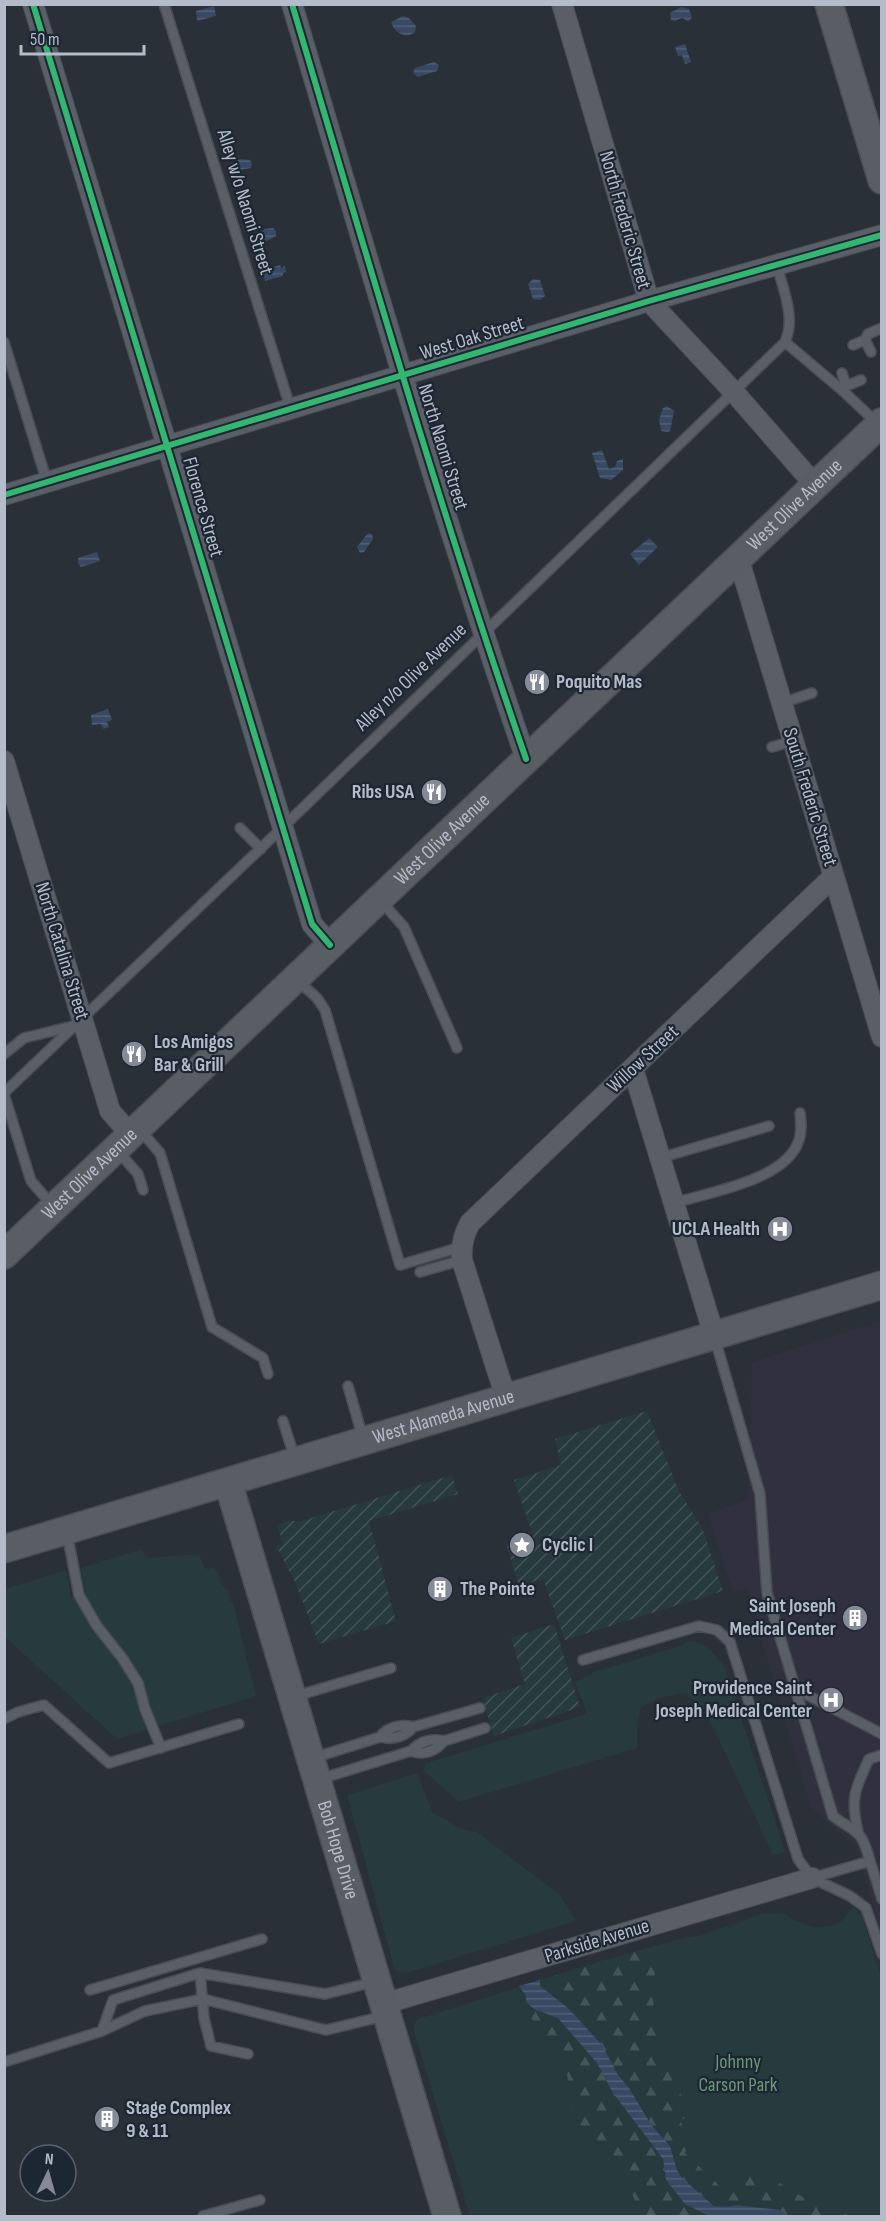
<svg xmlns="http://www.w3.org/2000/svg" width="886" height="2221" font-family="'Sofia Sans Condensed',sans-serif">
  <defs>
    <pattern id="forest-firs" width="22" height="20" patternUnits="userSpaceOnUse" patternTransform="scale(1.5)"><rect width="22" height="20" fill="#273a3e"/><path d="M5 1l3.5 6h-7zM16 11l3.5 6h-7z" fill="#445559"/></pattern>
    <pattern id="garden-furrows" width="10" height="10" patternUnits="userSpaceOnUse" patternTransform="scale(1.5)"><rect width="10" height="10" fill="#273a3e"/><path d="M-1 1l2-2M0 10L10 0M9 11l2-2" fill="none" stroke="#445559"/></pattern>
    <pattern id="water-rules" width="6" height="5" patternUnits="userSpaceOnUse" patternTransform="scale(1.5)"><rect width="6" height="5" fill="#384963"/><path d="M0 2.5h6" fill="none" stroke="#526178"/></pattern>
  </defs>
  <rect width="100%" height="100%" fill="#2a3038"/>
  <path fill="#31303e" d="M881,1321V1933L856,1847L811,1808L747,1589L733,1592L708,1514L748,1499L752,1362Z"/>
  <path fill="#273a3e" d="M142,1549L146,1558L199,1554L204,1567L207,1569L214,1568C221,1574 220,1586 228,1591L230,1601L233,1602L256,1696L117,1739L5,1637V1589L66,1570L71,1598L85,1592L81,1568Z
    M687,1641C704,1640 714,1654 724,1665L785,1852L773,1855L714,1729L703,1710L685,1693L659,1698L641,1707L637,1724V1748L459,1802L424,1771L426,1763L587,1714L575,1682L594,1672L684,1645Z
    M417,1773L432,1812L461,1829L477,1832L559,1894L576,1921L406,1973L399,1972L394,1967L347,1795Z
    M853,1906L862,1916L881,1977V2216H470L414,2031V2024L418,2019L604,1960L684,1938L703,1935L720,1928L734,1925L759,1914L783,1913L795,1921L814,1927H822L830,1926L843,1920Z"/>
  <path fill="url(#forest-firs)" d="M662,1944C645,2000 654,2030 675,2083C679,2094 690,2104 688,2116L680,2121L691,2138L685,2153L730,2196L752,2172L773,2179L806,2199L850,2216H641C634,2199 623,2168 612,2153C602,2140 584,2135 576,2118C567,2098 571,2075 561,2055C557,2046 548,2043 542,2035C538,2029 534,2022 530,2016C524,2005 527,1997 519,1986Z"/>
  <path fill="url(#garden-furrows)" d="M647,1411L679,1491L702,1527L723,1591L565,1640L543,1579L519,1586L506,1544L533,1535L514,1480L561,1465L555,1439Z
    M452,1475L458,1494L369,1521L396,1621L319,1644L295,1582L276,1546L283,1543L277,1525L288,1521H301Z
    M554,1624L580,1707L494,1736L482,1698L525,1684L511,1638Z"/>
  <path fill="url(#water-rules)" d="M214,6L216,16L197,21L196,11Z
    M681,7L689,9L692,18L688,21L682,18L675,21L671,20L670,13Z
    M403,16L409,18L416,26L415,32C405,40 394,32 391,22Z
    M685,44L691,62L685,64L682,55L678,56L675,47Z
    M434,62L439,65L437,71L418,77L413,73L415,68Z
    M239,159L250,160L252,164L251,168L233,171L230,166Z
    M273,228L276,231V236L263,243L257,240V234L265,229Z
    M280,265L281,268L285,266L286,272L283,273V276L265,281L262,271Z
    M533,279L540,280L545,296L540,300L533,299L528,284Z
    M667,406L674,411L670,431L667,432L661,431L659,420L663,408Z
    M602,450L609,469L615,467L617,461L623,459V470L611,480L600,478L592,453Z
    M368,533L372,534L373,539L364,552L360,553L357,547Z
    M649,538L658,547L639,565L630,554Z
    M97,552L100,561L81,567L78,563V558Z
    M108,709L112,720L107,722L109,727L103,729L101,724L92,725L91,715Z
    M540,1980V1986L568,2008L602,2045L618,2075L629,2088L652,2126L670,2146L677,2170L682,2178L714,2206L726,2207L737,2205L779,2210L790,2216H709L685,2204L666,2180L663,2159L613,2093L597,2063L558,2018L534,2009L526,2002V1996L519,1986Z"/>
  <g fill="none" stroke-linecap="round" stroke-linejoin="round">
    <g stroke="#484c53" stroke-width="12">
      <path id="lane" d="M164,4L291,410
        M4,342L47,482
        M785,342L843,391L877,423
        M853,345L865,340
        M871,352L865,340L868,334L882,328
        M842,373L846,386L843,391
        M846,386L861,380
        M782,703L812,693
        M772,747L793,741
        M240,828L261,849
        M380,900L404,927L457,1048
        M297,980L317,998L325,1010L400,1265L461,1247
        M4,1054L24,1038L73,1026
        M4,1093L282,828L785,342C796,317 783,290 777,265
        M4,1094L31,1181L52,1205
        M140,1130L160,1153L212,1327L263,1358L268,1374
        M117,1150L138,1174L143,1190
        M660,1158L769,1126
        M674,1203C710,1192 787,1180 799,1140C802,1131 801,1122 800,1113
        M420,1272L462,1260
        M715,1339L760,1494L767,1593L833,1816C858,1835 861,1828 870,1861
        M348,1386L363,1438
        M283,1421L295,1459
        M67,1533L79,1595L97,1626L123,1659L138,1683L145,1709L161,1748
        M583,1660L699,1626L717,1630L730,1642L798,1859L812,1878L850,1896L866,1908L882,1954
        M794,1688L882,1734
        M296,1696L391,1668
        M4,1719L18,1712L44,1705L109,1763L239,1724
        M413,1727L480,1708
        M444,1741L485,1728
        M313,1758L380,1737C391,1740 406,1737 413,1727C402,1723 387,1727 380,1737
        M320,1779L411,1751C420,1741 432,1738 444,1741C436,1751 423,1756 411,1751
        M858,1831C850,1798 855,1789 869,1759L882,1755
        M812,1878L870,1861L882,1899
        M200,1973L204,2018L211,2046L248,2054
        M90,1990L262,1939
        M102,2031L113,2000L200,1973L325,1994L374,1982
        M4,2062L102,2031L145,2011L203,1999L326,2030L384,2016
        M203,2216L260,2200"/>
    </g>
    <g stroke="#484c53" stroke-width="22">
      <path id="street" d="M33,4L312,924L330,945
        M292,4C367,257 440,510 526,759
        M562,4L649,301L733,391L815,485
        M4,495L649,301L882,235
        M738,557L882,1037
        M4,761L110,1111L131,1135
        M633,1069L714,1335
        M506,1398L462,1260C461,1246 463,1235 470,1223L834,876
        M383,2004L812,1878"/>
    </g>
    <g stroke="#484c53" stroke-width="30">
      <g id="secondary">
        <path d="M829,4L882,180"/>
        <path id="s1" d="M4,1255L882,422"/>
        <path id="s2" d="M228,1482L447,2216"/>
        <path id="s3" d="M4,1549L882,1285"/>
      </g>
    </g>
    <use href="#lane" stroke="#5a5e66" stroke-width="9"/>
    <use href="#street" stroke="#5a5e66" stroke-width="20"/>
    <use href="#secondary" stroke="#595d64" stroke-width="27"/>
    <g stroke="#1d2633" stroke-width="10">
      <path id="cycleway" d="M33,4L312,924L330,945
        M292,4C367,257 440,510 526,759
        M4,495L649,301L882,235"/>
    </g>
    <use href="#cycleway" stroke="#33b770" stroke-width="6"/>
  </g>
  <defs>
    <g id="restaurant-disc" transform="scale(1.35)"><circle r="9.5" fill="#848b96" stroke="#1d2633"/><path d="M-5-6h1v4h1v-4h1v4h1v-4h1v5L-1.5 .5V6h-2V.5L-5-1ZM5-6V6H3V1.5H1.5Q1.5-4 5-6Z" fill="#fff"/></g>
    <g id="hospital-disc" transform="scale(1.35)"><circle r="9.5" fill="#848b96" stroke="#1d2633"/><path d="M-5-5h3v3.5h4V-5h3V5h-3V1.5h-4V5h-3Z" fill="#fff"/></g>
    <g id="sight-disc" transform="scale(1.35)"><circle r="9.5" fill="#848b96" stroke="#1d2633"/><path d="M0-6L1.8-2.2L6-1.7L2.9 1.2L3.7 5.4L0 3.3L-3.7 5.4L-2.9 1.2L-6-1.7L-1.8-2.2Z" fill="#fff"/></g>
    <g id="building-disc" transform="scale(1.35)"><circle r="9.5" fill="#848b96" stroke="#1d2633"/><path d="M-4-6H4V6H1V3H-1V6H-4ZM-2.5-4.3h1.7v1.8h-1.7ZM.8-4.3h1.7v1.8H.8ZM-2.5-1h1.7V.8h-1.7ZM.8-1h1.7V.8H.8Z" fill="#fff"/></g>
  </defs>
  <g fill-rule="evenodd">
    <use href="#restaurant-disc" x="537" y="682"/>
    <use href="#restaurant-disc" x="434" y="792"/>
    <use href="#restaurant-disc" x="134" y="1054"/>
    <use href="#hospital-disc" x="780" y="1229"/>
    <use href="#sight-disc" x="522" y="1545"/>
    <use href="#building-disc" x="440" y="1589"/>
    <use href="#building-disc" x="855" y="1618"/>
    <use href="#hospital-disc" x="831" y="1700"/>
    <use href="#building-disc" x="107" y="2119"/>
  </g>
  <g text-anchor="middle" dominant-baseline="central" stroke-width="4.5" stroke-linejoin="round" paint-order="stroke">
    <g font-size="20" fill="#b4bcc9" stroke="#1d2633">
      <text transform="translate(245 202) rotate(73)">Alley w/o Naomi Street</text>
      <text transform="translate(625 220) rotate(74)">North Frederic Street</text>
      <text transform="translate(472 338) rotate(-17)">West Oak Street</text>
      <text transform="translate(443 447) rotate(73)">North Naomi Street</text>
      <text stroke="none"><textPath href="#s1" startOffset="1090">West Olive Avenue</textPath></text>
      <text transform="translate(203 507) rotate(74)">Florence Street</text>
      <text transform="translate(411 677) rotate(-44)">Alley n/o Olive Avenue</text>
      <text transform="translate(810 797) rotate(73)">South Frederic Street</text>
      <text stroke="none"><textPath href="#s1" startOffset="604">West Olive Avenue</textPath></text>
      <text transform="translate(62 951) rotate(73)">North Catalina Street</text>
      <text transform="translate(643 1059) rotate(-43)">Willow Street</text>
      <text stroke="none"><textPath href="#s1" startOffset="118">West Olive Avenue</textPath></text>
      <text stroke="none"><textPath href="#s3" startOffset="459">West Alameda Avenue</textPath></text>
      <text stroke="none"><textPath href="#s2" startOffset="384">Bob Hope Drive</textPath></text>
      <text transform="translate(597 1941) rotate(-17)">Parkside Avenue</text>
    </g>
    <g font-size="20" font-weight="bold" fill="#b4bcc9" stroke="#1d2633" text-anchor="start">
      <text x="556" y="682">Poquito Mas</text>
      <text x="414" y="792" text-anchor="end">Ribs USA</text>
      <text x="154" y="1042">Los Amigos<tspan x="154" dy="23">Bar &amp; Grill</tspan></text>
      <text x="760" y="1229" text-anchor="end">UCLA Health</text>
      <text x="542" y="1545">Cyclic I</text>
      <text x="460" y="1589">The Pointe</text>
      <text x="836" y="1606" text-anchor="end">Saint Joseph<tspan x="836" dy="23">Medical Center</tspan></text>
      <text x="812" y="1688" text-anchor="end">Providence Saint<tspan x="812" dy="23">Joseph Medical Center</tspan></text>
      <text x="126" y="2108">Stage Complex<tspan x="126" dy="23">9 &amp; 11</tspan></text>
    </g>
    <g font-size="20" fill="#6b9a76" stroke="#1d2633">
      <text x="738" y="2062">Johnny<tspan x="738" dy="23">Carson Park</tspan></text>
    </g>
  </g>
  <rect width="886" height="2221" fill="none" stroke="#b4bcc9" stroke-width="12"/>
  <g transform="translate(48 2173) rotate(5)"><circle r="28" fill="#1d2633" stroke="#59626f" stroke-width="1.5"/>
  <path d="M0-4.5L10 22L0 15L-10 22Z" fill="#848b96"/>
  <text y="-9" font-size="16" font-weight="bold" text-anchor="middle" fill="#b4bcc9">N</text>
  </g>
  <path d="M21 45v9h123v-9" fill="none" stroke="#b4bcc9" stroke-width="3"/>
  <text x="30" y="45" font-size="18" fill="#b4bcc9" stroke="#1d2633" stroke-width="4.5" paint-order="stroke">50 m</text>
</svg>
